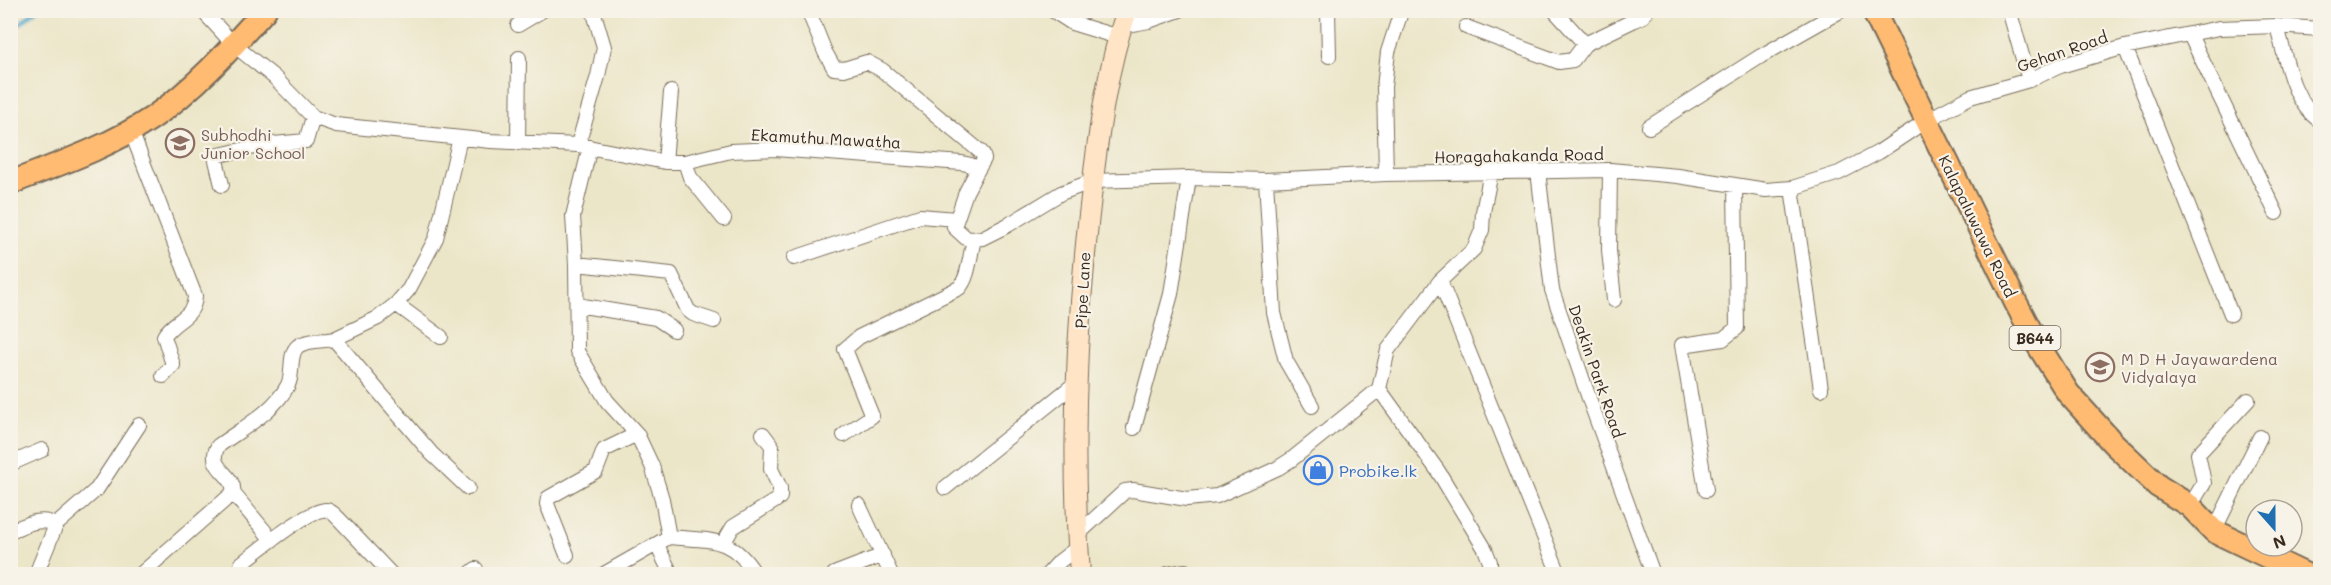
<svg xmlns="http://www.w3.org/2000/svg" width="2331" height="585" font-family="Mali,sans-serif">
  <rect width="100%" height="100%" fill="#f7f3e8"/>
  <filter id="ink" filterUnits="userSpaceOnUse"><feTurbulence type="fractalNoise" baseFrequency=".0167" numOctaves="2"/><feDisplacementMap in="SourceGraphic" scale="12" xChannelSelector="R" yChannelSelector="G"/><feConvolveMatrix kernelMatrix="1 2 1 2 8 2 1 2 1" color-interpolation-filters="sRGB"/></filter>
  <filter id="wash" filterUnits="userSpaceOnUse"><feTurbulence type="fractalNoise" baseFrequency=".008" numOctaves="4" result="noise"/><feDisplacementMap in="SourceGraphic" scale="24" xChannelSelector="R" yChannelSelector="G"/><feGaussianBlur stdDeviation="1.35" result="paint"/><feColorMatrix in="noise" values="0 0 0 0 0 0 0 0 0 0 0 0 0 0 0 0 0 1.4 0 .05"/><feComposite in="paint" operator="in"/></filter>
  <g filter="url(#wash)">
    <rect width="100%" height="100%" fill="#ece6c9"/>
    <g fill="none" stroke-linecap="round" stroke-linejoin="round">
      <path stroke="#4ea8cc" stroke-width="4" d="M10,32L36,10"/>
    </g>
  </g>
  <g filter="url(#ink)">
    <g fill="none" stroke-linecap="round" stroke-linejoin="round">
      <g stroke="#796c5a" stroke-width="16">
        <path id="street" d="M202,10L234,45L274,77L313,117L336,125L491,141L578,145L665,162H685L731,151L775,149L962,163L971,165L977,171L966,192L954,227L966,238L974,239L982,238L1008,225L1061,193L1093,181L1189,178L1266,180L1386,174L1610,170L1678,176L1766,190L1792,188L1839,173L1879,152L1927,120L1970,97L2029,80L2060,66L2125,47L2219,28L2277,26L2320,29
          M808,10L825,52L834,68L844,69L867,62L882,70L982,153L984,159L977,171
          M1052,10L1072,23L1118,37
          M1328,10L1329,56
          M1554,10L1585,44
          M2009,10L2029,80
          M518,25L543,10
          M1122,26L1149,21L1180,10
          M2277,26C2286,58 2291,101 2320,121
          M1466,27L1559,62L1573,60L1585,44L1643,16L1647,10
          M2190,35L2276,213
          M2125,47L2231,314
          M1649,127L1761,56L1842,10
          M131,131L195,296C194,319 174,319 164,336L173,365L163,376
          M518,143L519,58
          M578,145L598,76L604,47L593,10
          M590,147L573,216L576,264L577,351L607,401L637,434L652,466L662,499L669,537L604,574
          M665,162L671,92
          M685,162L690,177L724,219
          M1610,170L1609,250L1614,300
          M1538,171L1552,290L1591,404L1653,574
          M1386,174L1384,87L1388,52L1400,15
          M1266,180L1274,313L1286,361L1312,406
          M222,185L215,156L263,145L306,141L313,117
          M1792,188L1821,389
          M794,258L920,216L956,219
          M576,264L671,274L688,310L693,314L714,321
          M1440,281L1559,574
          M396,304L441,337
          M577,305L656,318L674,330
          M334,339L378,318L396,304L409,289L436,238L460,138
          M1379,389L1438,471L1485,549L1490,562V573L1488,574
          M1134,428L1171,294L1189,178
          M844,435L872,416L845,349L859,337L959,288C969,278 970,254 974,239
          M10,464L42,450
          M945,488L1077,382
          M1706,490L1682,345L1723,339L1737,328L1735,186
          M233,493L272,540
          M859,505L891,574
          M2190,506L2204,483L2198,454L2248,400
          M10,531C26,525 40,516 56,525
          M2214,531L2260,437
          M1077,535L1125,491L1133,490L1187,499L1217,496L1278,468L1292,459L1379,389L1388,350L1440,281L1474,249L1482,230L1483,212L1491,172
          M669,537C710,541 731,535 755,574
          M724,542L733,527L775,501L780,497V488L771,469L772,446L763,434
          M657,545L671,574
          M567,555L547,504L548,498L596,471L604,450L637,434
          M36,574L56,525L97,489L139,425
          M141,574L233,493C237,474 205,469 218,446C241,429 274,412 288,385C294,373 288,354 298,346C307,340 324,341 334,339L431,453L468,488
          M238,574L242,563C256,552 312,507 327,510C332,511 335,515 339,519L391,574
          M470,574L476,569
          M834,574L883,555
          M1048,574L1060,561L1078,547
          M1168,574L1185,571"/>
      </g>
      <g stroke="#796c5a" stroke-width="22">
        <path id="secondary" d="M1080,574C1070,443 1077,310 1093,180C1100,122 1108,66 1127,10"/>
      </g>
      <g stroke="#796c5a" stroke-width="26">
        <path id="primary" d="M1873,10L2016,303L2038,345L2068,393L2112,442L2158,486L2190,506L2214,531L2304,574
          M10,183C59,164 109,147 152,118C195,89 231,48 265,10"/>
      </g>
      <use href="#street" stroke="#fff" stroke-width="14"/>
      <use href="#secondary" stroke="#ffe4c6" stroke-width="20"/>
      <use href="#primary" stroke="#ffbb71" stroke-width="22"/>
    </g>
  </g>
  <defs>
    <g id="school-ring" transform="scale(1.5)"><circle r="9.5" fill="#f7f3e8" stroke="#8d6e63" stroke-width="1.5"/><path d="M0-5L7-2L0 1L-7-2ZM-4 1L0 2.5L4 1V4Q0 6-4 4Z" fill="#8d6e63"/></g>
    <g id="shop-ring" transform="scale(1.5)"><circle r="9.5" fill="#f7f3e8" stroke="#3f7fe0" stroke-width="1.5"/><path d="M-5-2.5h2.3a2.7 3.5 0 0 1 5.4 0H5L5.5 6h-11ZM-1.5-2.5h3a1.5 2.3 0 0 0-3 0Z" fill="#3f7fe0"/></g>
  </defs>
  <g fill-rule="evenodd">
    <use href="#school-ring" x="180" y="143"/>
    <use href="#school-ring" x="2100" y="367"/>
    <use href="#shop-ring" x="1318" y="470"/>
  </g>
  <g text-anchor="middle" dominant-baseline="central" stroke-width="4.5" stroke-linejoin="round" paint-order="stroke">
    <rect fill="#f7f3e8" stroke="#73665b" stroke-width="1.5" x="2009.5" y="326" width="51" height="24" rx="4.5"/>
    <g font-size="15" font-weight="bold" fill="#3b2a1e">
      <text x="2035" y="338">B644</text>
    </g>
    <g font-size="16" fill="#3b2a1e" stroke="#f7f3e8">
      <text transform="translate(2062 51) rotate(-19)">Gehan Road</text>
      <text transform="translate(826 138) rotate(3)">Ekamuthu Mawatha</text>
      <text transform="translate(1519 155) rotate(-1)">Horagahakanda Road</text>
      <text transform="translate(1978 226) rotate(64)">Kalapaluwawa Road</text>
      <text transform="translate(1082 290) rotate(-87)">Pipe Lane</text>
      <text transform="translate(1597 371) rotate(71)">Deakin Park Road</text>
    </g>
    <g font-size="16" fill="#785e54" stroke="#f7f3e8" text-anchor="start">
      <text x="201" y="134">Subhodhi<tspan x="201" dy="18">Junior School</tspan></text>
      <text x="2121" y="358">M D H Jayawardena<tspan x="2121" dy="18">Vidyalaya</tspan></text>
    </g>
    <g font-size="16" fill="#366cbe" stroke="#f7f3e8" text-anchor="start">
      <text x="1339" y="470">Probike.lk</text>
    </g>
  </g>
  <rect width="2331" height="585" fill="none" stroke="#f7f3e8" stroke-width="36"/>
  <g transform="translate(2274 528) rotate(159)"><circle r="28" fill="#f7f3e8" stroke="#aca397" stroke-width="1.5"/>
  <path d="M0-4.5L10 22L0 15L-10 22Z" fill="#1f6fb2"/>
  <text y="-9" font-size="16" font-weight="bold" text-anchor="middle" fill="#3b2a1e">N</text>
  </g>
</svg>
